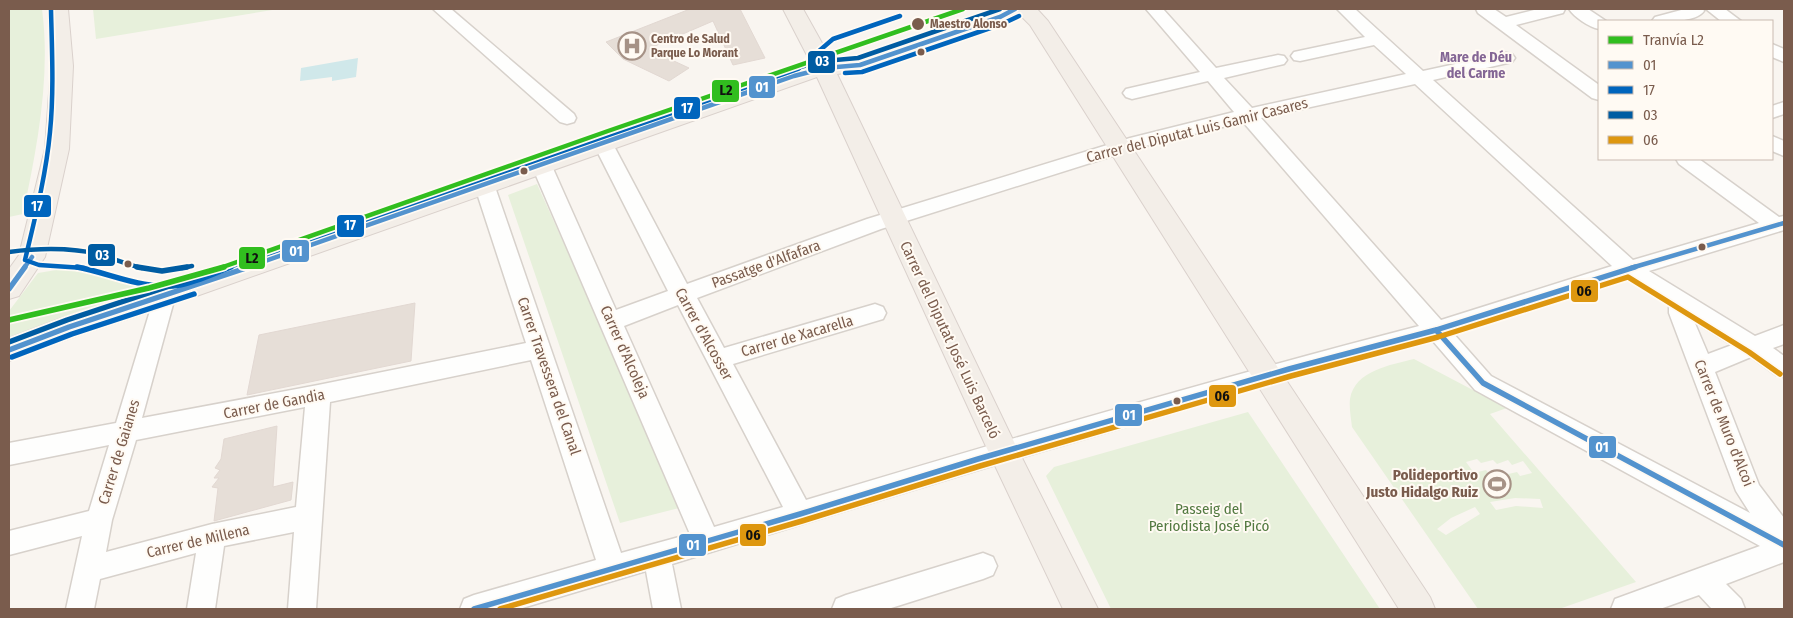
<svg xmlns="http://www.w3.org/2000/svg" width="1793" height="618" font-family="'Fira Sans Condensed',sans-serif">
  <rect width="100%" height="100%" fill="#f9f5f0"/>
  <path fill="#e7f0db" fill-rule="evenodd" d="M9,9H42C51,76 37,148 23,214L9,217Z
    M93,9H278L96,39Z
    M537,184L683,507L620,523L508,195Z
    M74,267L97,272L114,281L158,291L9,342V311L38,273Z
    M1414,359L1507,408L1490,414L1636,582L1559,609H1478L1352,427C1351,418 1349,408 1350,399C1355,370 1391,365 1414,359ZM1477,459L1481,463L1493,460L1497,464L1508,460L1512,465L1523,461L1532,473L1520,476L1517,472L1504,475L1501,471L1489,474L1486,470L1474,473L1466,462ZM1515,498L1540,499L1543,508L1516,506L1496,510L1490,502ZM1475,507L1480,514L1446,535L1437,529L1451,518Z
    M1248,412L1380,609H1111L1046,476L1054,467Z"/>
  <path fill="#d0e8ea" d="M358,58L356,77L332,81V77L300,81L301,68Z"/>
  <path fill="#e6ded7" stroke="#e2d8d2" d="M690,9H742H740L765,58L733,65L713,21L648,49L689,68L669,81L623,59L606,42Z
    M415,303L411,361L247,395L259,335Z
    M277,426L273,487L293,482L291,500L214,521L218,488L212,487L219,478H214L220,470L215,468L221,459L224,439Z"/>
  <g fill="none" stroke-linecap="round" stroke-linejoin="round">
    <g stroke="#d7d1cb" stroke-width="3">
      <path id="minor" d="M433,9H451L574,114L576,118L574,122L567,124L560,122Z
        M1146,9H1163L1216,68L1278,55L1284,56L1287,60L1284,64L1224,78L1252,108L1406,74L1374,45L1300,61L1294,60L1291,56L1294,52L1365,37L1337,9H1355L1423,71L1506,53L1512,54L1515,58L1512,62L1433,80L1633,260L1759,223L1679,164L1676,159H1699L1779,217L1784,216V230L1649,271L1755,336L1784,325V344L1773,348L1784,356V377L1776,375L1751,357L1715,372L1759,485L1784,518V562L1726,584L1741,599L1745,609H1712L1699,595L1660,609H1611L1615,599L1760,546L1475,390L1432,340L1289,379L978,470L672,564L681,609H653L646,571L519,609H460L464,599L474,595L596,560L531,360L330,402L316,609H288L294,532L224,546L215,609H187L196,553L100,579L94,609H66L82,536L9,555V531L89,511L109,445L9,465V443L116,423L156,291L164,289L172,291L175,297L142,418L318,385L526,343L474,184L477,179L484,177L491,179L494,184L621,553L690,534L531,164L534,159L541,157L548,159L551,164L616,310L668,291L598,153L601,148L608,147L615,148L687,284L867,219L1130,138L1234,112L1208,81L1132,99L1126,97L1123,93L1126,89L1200,72ZM1415,84L1612,266L1441,320L1261,118ZM1243,122L1419,326C1214,379 1009,439 806,500L733,364L883,319L886,313L883,307L875,304L724,348L697,298L881,229L1141,147ZM1626,278L1669,305V313L1736,491L1750,513L1491,376L1453,333ZM678,305L783,507L714,527L624,326ZM1694,321L1732,345L1708,354ZM305,407L296,507L212,524L106,552L112,520L136,440Z
        M1476,9H1494L1506,17L1538,9H1565L1563,13L1516,25L1599,85V100L1592,98L1478,13Z
        M1569,9H1588L1606,21H1599V29C1589,27 1574,17 1569,9Z
        M1685,9H1703L1704,11C1697,22 1665,22 1652,21L1655,17Z
        M1706,9H1725L1741,21H1721Z
        M1772,44L1784,49V62L1772,57Z
        M1784,102V114L1772,118V106Z
        M1772,136L1784,141V156L1772,151Z
        M983,553L993,557L997,566L993,575L983,579L888,609H832L836,599L846,595Z"/>
    </g>
    <g stroke="#dad1cc" stroke-width="2">
      <path id="major" d="M48,9H68L73,66L69,149L45,257L19,296L9,299V269L19,255L45,149L51,66Z
        M783,9H803L832,61L857,59L1000,9H1037L1048,21L1430,597L1435,609H1399L1030,25L1020,15L1007,21L868,70L837,74L1015,444L1098,609H1063L989,453L817,77L174,304L79,335L9,361V338L59,319L155,289L786,71L812,65Z"/>
    </g>
    <use href="#minor" fill="#fefefd" fill-rule="evenodd"/>
    <use href="#major" fill="#f3eee8" fill-rule="evenodd"/>
    <g stroke="#fffaf3" stroke-width="8">
      <path id="bus-1-far1" d="M24,268L32,257
        M245,268L794,76L825,68L860,65L1000,17L1015,9
        M1631,268L1784,223"/>
    </g>
    <g stroke="#fffaf3" stroke-width="9">
      <path id="bus-1" d="M9,289L25,267
        M1436,330L1483,383L1784,545
        M9,350L69,327L249,267
        M474,609L800,514L978,459L1289,369L1436,330L1635,267"/>
    </g>
    <g stroke="#fffaf3" stroke-width="8">
      <path id="bus-2-far1" d="M51,10C52,51 54,92 50,132C46,175 35,218 25,260L39,265L84,268
        M845,73L862,72L1002,24L1019,16
        M227,268L798,69L833,39L900,16"/>
    </g>
    <g stroke="#fffaf3" stroke-width="9">
      <path id="bus-2" d="M77,267C110,273 145,291 180,285C197,282 215,273 231,267
        M12,357L72,334L194,294"/>
    </g>
    <g stroke="#fffaf3" stroke-width="8">
      <path id="bus-3-far1" d="M9,252C40,248 71,247 101,255C115,259 128,265 142,268
        M182,268L192,266
        M224,268L792,69L824,61L858,58L1000,9"/>
    </g>
    <g stroke="#fffaf3" stroke-width="9">
      <path id="bus-3" d="M137,267L162,271L187,267
        M9,342L67,320L227,267"/>
    </g>
    <g stroke="#fffaf3" stroke-width="9">
      <path id="bus-4" d="M500,609L802,521L980,466L1291,376L1438,337L1628,277L1749,352L1780,374"/>
    </g>
    <use href="#bus-1-far1" stroke="#5393ce" stroke-width="4.5"/>
    <use href="#bus-1" stroke="#5393ce" stroke-width="5.5"/>
    <use href="#bus-2-far1" stroke="#0065bd" stroke-width="4.5"/>
    <use href="#bus-2" stroke="#0065bd" stroke-width="5.5"/>
    <use href="#bus-3-far1" stroke="#005ca2" stroke-width="4.5"/>
    <use href="#bus-3" stroke="#005ca2" stroke-width="5.5"/>
    <use href="#bus-4" stroke="#de970f" stroke-width="5.5"/>
    <g stroke="#fffaf3" stroke-width="8">
      <path id="tram-1-far1" d="M220,268L608,131L963,9"/>
    </g>
    <g stroke="#fffaf3" stroke-width="9">
      <path id="tram-1" d="M9,320L149,288L224,267"/>
    </g>
    <use href="#tram-1-far1" stroke="#31be1f" stroke-width="4.5"/>
    <use href="#tram-1" stroke="#31be1f" stroke-width="5.5"/>
  </g>
  <defs>
    <g id="hospital-ring" transform="scale(1.4375)"><circle r="9.5" fill="#fffaf3" stroke="#a69286" stroke-width="1.5"/><path d="M-5-5h3v3.5h4V-5h3V5h-3V1.5h-4V5h-3Z" fill="#a69286"/></g>
    <g id="stadium-ring" transform="scale(1.4375)"><circle r="9.5" fill="#fffaf3" stroke="#a69286" stroke-width="1.5"/><path d="M0-5a6.5 5 0 1 0 0 10a6.5 5 0 1 0 0-10ZM-3.5-1.8h7v3.6h-7Z" fill="#a69286"/></g>
  </defs>
  <g fill-rule="evenodd">
    <use href="#hospital-ring" x="632" y="46"/>
    <use href="#stadium-ring" x="1497" y="484"/>
  </g>
  <g fill="#7a5c4d" stroke="#fffaf3" stroke-width="2">
    <circle cx="918" cy="24" r="7"/>
    <circle cx="921" cy="52" r="4.5"/>
    <circle cx="524" cy="171" r="4.5"/>
    <circle cx="1702" cy="247" r="4.5"/>
    <circle cx="128" cy="264" r="4.5"/>
    <circle cx="1177" cy="401" r="4.5"/>
  </g>
  <g text-anchor="middle" dominant-baseline="central" stroke-width="4" stroke-linejoin="round" paint-order="stroke">
    <g font-size="12" font-weight="bold" fill="#7a5c4d" stroke="#fffaf3" text-anchor="start">
      <text x="930" y="24">Maestro Alonso</text>
    </g>
    <g font-size="12" font-weight="bold" fill="#7a5c4d" stroke="#fffaf3" text-anchor="start">
      <text x="651" y="39">Centro de Salud<tspan x="651" dy="14">Parque Lo Morant</tspan></text>
    </g>
    <g font-size="14" font-weight="bold" fill="#846695" stroke="#fffaf3">
      <text x="1476" y="57">Mare de Déu<tspan x="1476" dy="16">del Carme</tspan></text>
    </g>
    <g font-size="15" fill="#7a5c4d" stroke="#fffaf3">
      <text transform="translate(1197 130) rotate(-14)">Carrer del Diputat Luis Gamir Casares</text>
      <text transform="translate(766 264) rotate(-20)">Passatge d'Alfafara</text>
      <text transform="translate(704 334) rotate(61)">Carrer d'Alcosser</text>
      <text transform="translate(797 336) rotate(-16)">Carrer de Xacarella</text>
      <text transform="translate(950 340) rotate(65)">Carrer del Diputat José Luis Barceló</text>
      <text transform="translate(625 352) rotate(66)">Carrer d'Alcoleja</text>
      <text transform="translate(549 376) rotate(71)">Carrer Travessera del Canal</text>
      <text transform="translate(274 404) rotate(-11)">Carrer de Gandia</text>
      <text transform="translate(1724 423) rotate(68)">Carrer de Muro d'Alcoi</text>
      <text transform="translate(119 452) rotate(-73)">Carrer de Gaianes</text>
      <text transform="translate(198 541) rotate(-13)">Carrer de Millena</text>
    </g>
    <g font-size="15" font-weight="bold" fill="#7a5c4d" stroke="#fffaf3" text-anchor="end">
      <text x="1478" y="475">Polideportivo<tspan x="1478" dy="17">Justo Hidalgo Ruiz</tspan></text>
    </g>
    <g font-size="15" fill="#537a41" stroke="#fffaf3">
      <text x="1209" y="509">Passeig del<tspan x="1209" dy="17">Periodista José Picó</tspan></text>
    </g>
  </g>
  <g stroke="#fffaf3" stroke-width="2">
    <rect x="807" y="50" width="29" height="24" rx="5" fill="#005ca2"/>
    <rect x="748" y="75" width="28" height="24" rx="5" fill="#5393ce"/>
    <rect x="711" y="79" width="29" height="24" rx="5" fill="#31be1f"/>
    <rect x="673" y="96" width="28" height="24" rx="5" fill="#0065bd"/>
    <rect x="23" y="194" width="29" height="24" rx="5" fill="#0065bd"/>
    <rect x="336" y="214" width="29" height="24" rx="5" fill="#0065bd"/>
    <rect x="281" y="239" width="29" height="24" rx="5" fill="#5393ce"/>
    <rect x="87" y="243" width="29" height="24" rx="5" fill="#005ca2"/>
    <rect x="238" y="246" width="28" height="24" rx="5" fill="#31be1f"/>
    <rect x="1570" y="279" width="29" height="24" rx="5" fill="#de970f"/>
    <rect x="1208" y="384" width="29" height="24" rx="5" fill="#de970f"/>
    <rect x="1114" y="403" width="29" height="24" rx="5" fill="#5393ce"/>
    <rect x="1588" y="435" width="29" height="24" rx="5" fill="#5393ce"/>
    <rect x="739" y="523" width="28" height="24" rx="5" fill="#de970f"/>
    <rect x="678" y="533" width="29" height="24" rx="5" fill="#5393ce"/>
  </g>
  <g font-size="14" text-anchor="middle" font-weight="bold" fill="#fff">
    <text x="822" y="66">03</text>
    <text x="762" y="92">01</text>
    <text x="687" y="113">17</text>
    <text x="37" y="211">17</text>
    <text x="350" y="230">17</text>
    <text x="296" y="256">01</text>
    <text x="102" y="260">03</text>
    <text x="1129" y="420">01</text>
    <text x="1602" y="452">01</text>
    <text x="693" y="550">01</text>
  </g>
  <g font-size="14" text-anchor="middle" font-weight="bold" fill="#111">
    <text x="726" y="95">L2</text>
    <text x="252" y="263">L2</text>
    <text x="1584" y="296">06</text>
    <text x="1222" y="401">06</text>
    <text x="753" y="540">06</text>
  </g>
  <rect width="1793" height="618" fill="none" stroke="#7a5c4d" stroke-width="20"/>
  <rect x="1598" y="20" width="175" height="140" fill="#fffaf3" stroke="#cabbb1"/>
  <rect x="1608" y="36" width="25" height="8" fill="#31be1f" stroke="#cabbb1"/>
  <text x="1643" y="45" font-size="15" fill="#7a5c4d">Tranvía L2</text>
  <rect x="1608" y="61" width="25" height="8" fill="#5393ce" stroke="#cabbb1"/>
  <text x="1643" y="70" font-size="15" fill="#7a5c4d">01</text>
  <rect x="1608" y="86" width="25" height="8" fill="#0065bd" stroke="#cabbb1"/>
  <text x="1643" y="95" font-size="15" fill="#7a5c4d">17</text>
  <rect x="1608" y="111" width="25" height="8" fill="#005ca2" stroke="#cabbb1"/>
  <text x="1643" y="120" font-size="15" fill="#7a5c4d">03</text>
  <rect x="1608" y="136" width="25" height="8" fill="#de970f" stroke="#cabbb1"/>
  <text x="1643" y="145" font-size="15" fill="#7a5c4d">06</text>
</svg>
